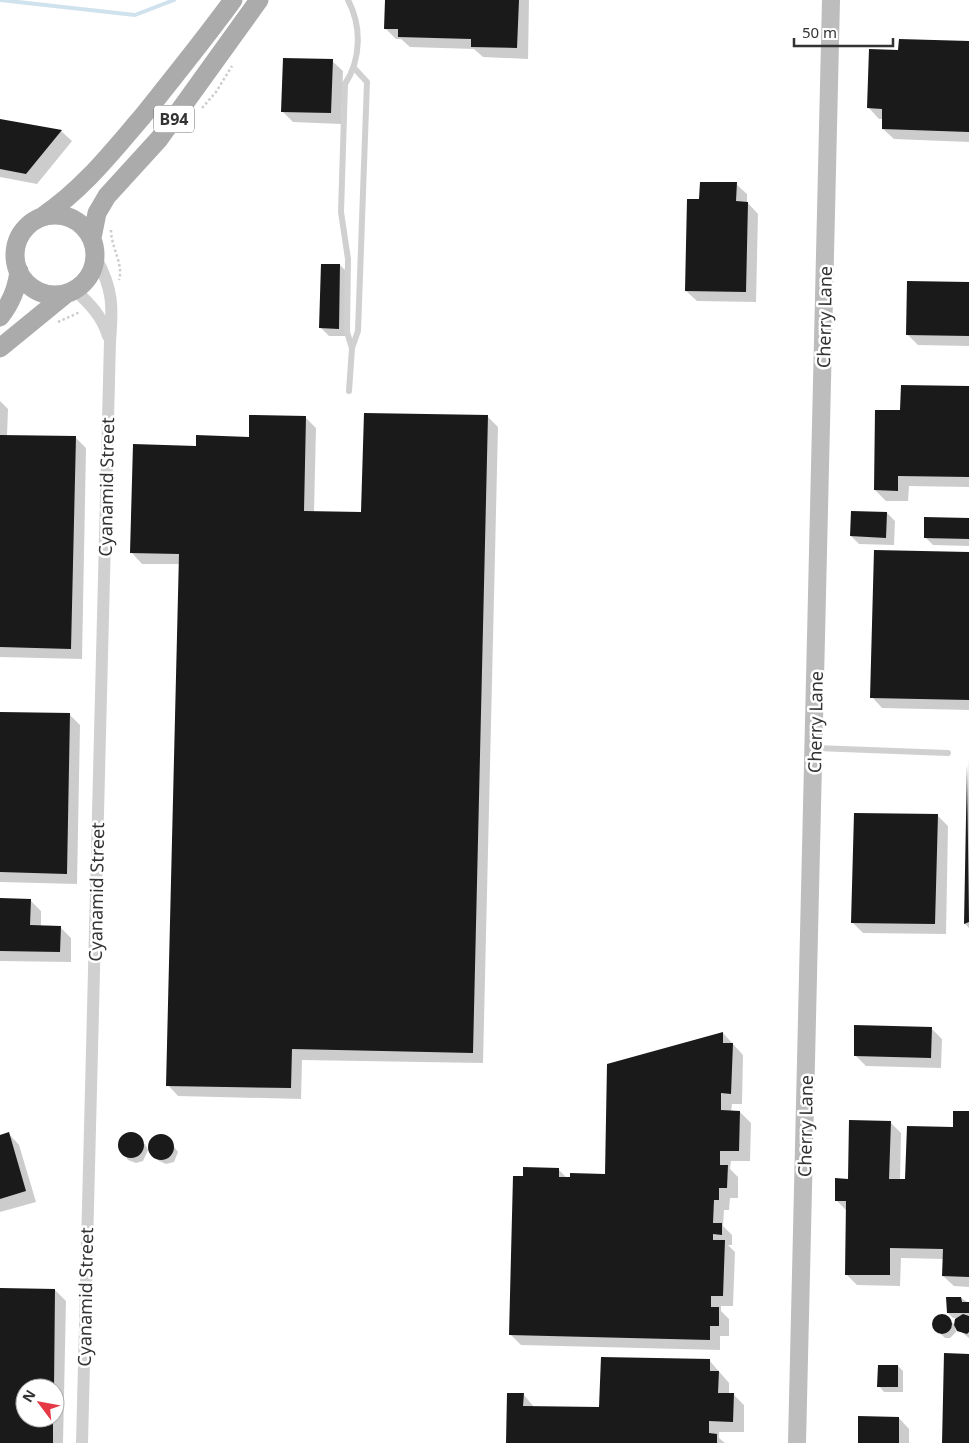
<svg xmlns="http://www.w3.org/2000/svg" width="969" height="1443" font-family="'Noto Sans',sans-serif">
  <rect width="100%" height="100%" fill="#fff"/>
  <path fill="#0003" fill-rule="evenodd" d="M386,0H529L528,59L483,57L474,49L410,47L401,39H396L385,28Z
    M969,42V142L894,139L883,129V119H879L869,108Z
    M332,61L343,71L341,124L293,122L283,112Z
    M0,121L61,131L72,141L37,184L0,177Z
    M736,184L747,194V202L758,214L756,302L697,301L686,291L701,201Z
    M340,265L348,273L346,336H329L321,328Z
    M969,283V346L918,345L907,334Z
    M969,387V487L909,486L908,501H886L875,490L901,412Z
    M0,401L8,409L7,436L76,438L86,448L82,659L0,657Z
    M487,416L498,427L483,1063L302,1060L301,1099L178,1096L168,1085L180,564H142L132,553L197,447L250,438L306,418L316,428L314,512L362,513Z
    M887,513L895,521L894,545L859,544L851,536Z
    M969,520V546L933,545L925,537Z
    M969,553V710L882,708L872,697Z
    M0,713L70,715L80,725L77,884L0,882Z
    M969,757V928L965,924Z
    M937,815L948,826L946,934L863,933L852,922Z
    M0,899L30,900L41,911V927H60L71,938V962L0,961Z
    M931,1028L942,1039L941,1068L866,1066L855,1055Z
    M723,1033L743,1055L742,1104H732L731,1112H740L751,1123L750,1161H731L730,1169L738,1177V1198H730L729,1210H724L723,1226L732,1235V1245H728L735,1252L733,1306H721V1311L729,1319V1336H720V1350L521,1345L510,1334L524,1177L558,1169L567,1178L606,1177Z
    M969,1113V1287L954,1286L943,1276L944,1259L901,1258L900,1286L857,1285L846,1274L847,1211L836,1200L849,1180L890,1122L901,1133L900,1180H907Z
    M9,1134L19,1145L36,1202L0,1212V1136Z
    M130,1134L145,1144L148,1150L143,1161L136,1163L128,1160L119,1147L121,1139Z
    M160,1135L167,1137L178,1152L174,1162L166,1164L159,1161L150,1148L151,1140Z
    M0,1289L55,1290L66,1301L63,1443H0ZM25,1388H55V1418H25Z
    M961,1298L969,1303V1338L955,1327L956,1332L950,1338H945L935,1328L934,1322L937,1318L945,1316L956,1326L958,1318H953L948,1313Z
    M709,1360L729,1383V1395H734L744,1405V1432H719V1438L725,1443H507L523,1394L534,1407L601,1408Z
    M898,1366L903,1371V1392H884L879,1386Z
    M899,1418L909,1429V1443H859Z"/>
  <g fill="none" stroke-linecap="round" stroke-linejoin="round">
    <path stroke="#cfe2ee" stroke-width="4" d="M0,0L135,15L174,0"/>
  </g>
  <path fill="#1a1a1a" d="M385,0H519L517,48L471,47V39L398,37V29H384Z
    M899,39L969,41V132L882,129V109L867,108L869,49L898,50Z
    M283,58L333,59L331,113L281,112Z
    M0,119L62,130L26,174L0,169Z
    M700,182H737L736,201L748,202L746,292L685,291L687,199H699Z
    M321,264H340L339,329L319,328Z
    M907,281L969,282V336L906,335Z
    M901,385L969,386V477L898,476V491L874,490L875,410H900Z
    M364,413L488,415L473,1053L292,1049L291,1088L166,1086L179,554L130,553L133,444L196,446V435L249,437V415L306,416L304,511L361,512Z
    M0,435L76,436L71,649L0,647Z
    M851,511L887,512L886,538L850,536Z
    M924,517L969,518V539L924,538Z
    M874,550L969,552V700L870,698Z
    M0,712L70,713L67,874L0,872Z
    M967,765L969,922L964,924Z
    M854,813L938,814L935,924L851,923Z
    M0,898L31,899L30,925L61,926L60,952L0,951Z
    M854,1025L932,1027L931,1058L854,1056Z
    M723,1032V1043H733L731,1094L721,1093V1110L740,1111L739,1151H720V1165H728L727,1188H719V1200H714L713,1223H722V1235L713,1234V1240H725L723,1296H711V1307H719V1326H710V1340L509,1335L513,1176H523V1167L559,1168V1177H570V1173L605,1174L607,1064Z
    M953,1111H969V1277L942,1276L943,1249L890,1248V1275H845L846,1201H835V1178L848,1179L849,1120L891,1121L889,1179H905L907,1126L953,1127Z
    M9,1132L26,1191L0,1199V1135Z
    M118 1145a13 13 0 1 1 26 0a13 13 0 1 1-26 0Z
    M148 1147a13 13 0 1 1 26 0a13 13 0 1 1-26 0Z
    M0,1288L55,1289L54,1388H25V1418H53V1443H0Z
    M946,1297H961L962,1302H969V1313H947Z
    M963,1314L969,1316V1332L967,1334L957,1331L954,1325L955,1319Z
    M932 1324a10 10 0 1 1 20 0a10 10 0 1 1-20 0Z
    M944,1353L969,1354V1443H942Z
    M601,1357L710,1359V1371H719L718,1393H734L733,1422L709,1421V1433L717,1434V1443H506L507,1393H524L523,1406L599,1407Z
    M878,1365H898V1387H877Z
    M858,1416L899,1417V1443H858Z"/>
  <g fill="none" stroke-linecap="round" stroke-linejoin="round">
    <path stroke="#cdcdcd" stroke-width="2.5" stroke-dasharray="2.5 2.5" stroke-linecap="butt" d="M202,108L216,92L232,66
      M111,230C111,247 124,265 119,280
      M58,322L80,312"/>
    <path stroke="#d0d0d0" stroke-width="6" d="M348,0C362,26 361,60 345,84L341,212L348,259L347,332L352,348
      M349,391L352,348L358,331L367,82L355,69
      M816,748L948,753"/>
    <path stroke="#d0d0d0" stroke-width="12" d="M75,290C90,304 102,316 108,336
      M82,1443L110,341C113,306 113,289 96,258"/>
    <path stroke="#bdbdbd" stroke-width="18" d="M797,1443L831,0"/>
    <path stroke="#ababab" stroke-width="19" d="M15 255a40 40 0 1 1 80 0a40 40 0 1 1-80 0Z
      M43,216C83,189 111,153 142,117C173,78 204,40 233,0
      M92,238L97,213L107,196L159,139L259,0
      M0,317C11,303 17,289 19,271
      M0,348L66,294"/>
  </g>
  <g text-anchor="middle" dominant-baseline="central" stroke-width="5" stroke-linejoin="round" paint-order="stroke">
    <rect fill="#fff" stroke="#707070" stroke-width="1" x="154" y="105.5" width="40" height="27" rx="4"/>
    <g font-size="16" font-weight="bold" fill="#333">
      <text x="174" y="119">B94</text>
    </g>
    <g font-size="18" fill="#333" stroke="#fff">
      <text transform="translate(824 317) rotate(-89)">Cherry Lane</text>
      <text transform="translate(106 487) rotate(-89)">Cyanamid Street</text>
      <text transform="translate(815 722) rotate(-89)">Cherry Lane</text>
      <text transform="translate(96 892) rotate(-89)">Cyanamid Street</text>
      <text transform="translate(805 1126) rotate(-89)">Cherry Lane</text>
      <text transform="translate(85 1297) rotate(-89)">Cyanamid Street</text>
    </g>
  </g>
  <g transform="translate(40 1403) rotate(302)"><circle r="24" fill="#ffffff" stroke="#adadad"/>
  <path d="M0-4L9 19L0 12L-9 19Z" fill="#e63946"/>
  <text y="-8" font-size="14" font-weight="bold" text-anchor="middle" fill="#333333">N</text>
  </g>
  <path d="M794 38v8h99v-8" fill="none" stroke="#333333" stroke-width="2.5"/>
  <text x="802" y="38" font-size="15" fill="#333333" stroke="#ffffff" stroke-width="4" paint-order="stroke">50 m</text>
</svg>
